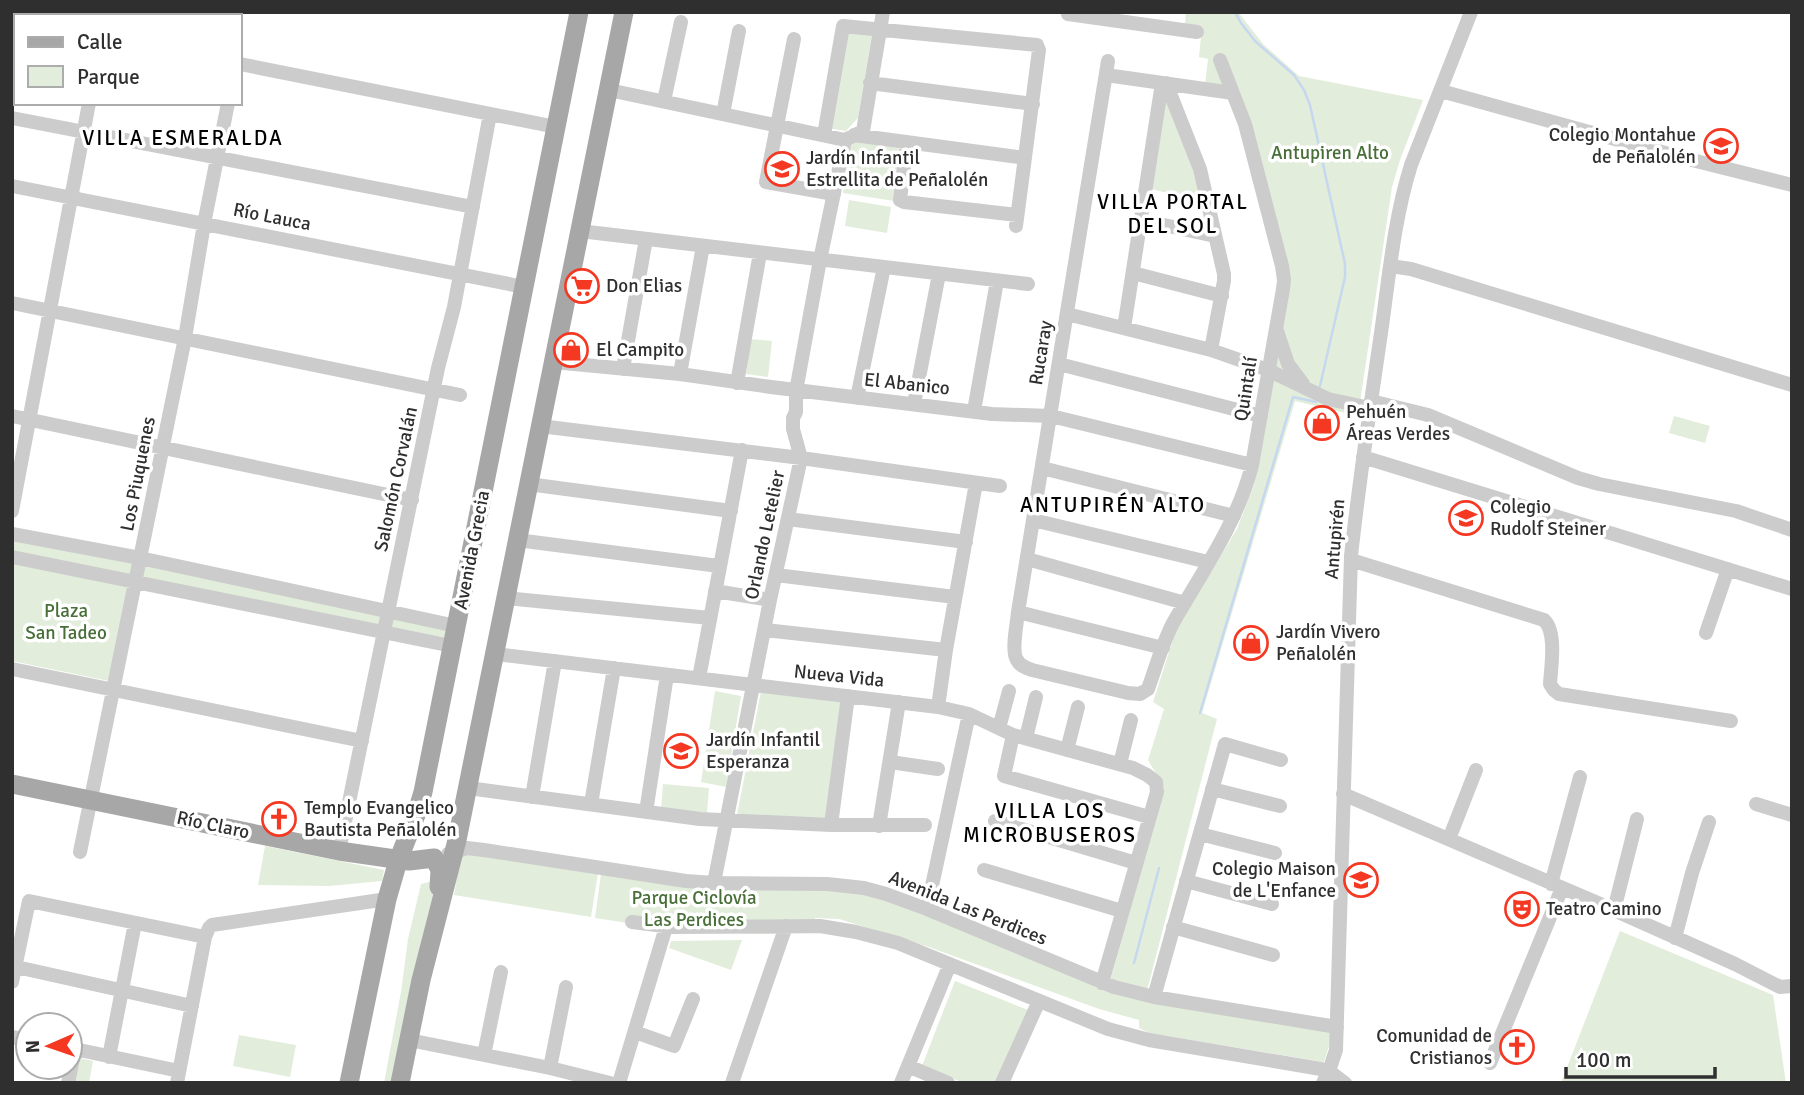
<svg xmlns="http://www.w3.org/2000/svg" width="1804" height="1095" font-family="Signika,sans-serif">
  <rect width="100%" height="100%" fill="#fff"/>
  <path fill="#e2eddb" d="M1186,12H1238L1264,45L1299,76L1423,100L1400,160L1392,187L1358,416L1295,401L1202,713L1217,719L1147,991L1110,982L1164,787L1148,760L1164,709L1153,702L1176,630L1237,529L1254,485L1289,286L1239,89L1205,84L1208,59L1199,57L1202,27L1185,24Z
    M844,30L872,34L858,118L846,131L828,128Z
    M1164,92L1193,167L1201,202L1152,189Z
    M857,141L902,149L894,201L843,193L850,144Z
    M849,200L891,207L887,233L845,226Z
    M750,339L772,341L768,377L746,374Z
    M1674,416L1710,426L1705,443L1669,433Z
    M12,537L451,625L448,638L12,552Z
    M12,560L128,584L109,681L12,661Z
    M715,691L741,696L726,787L701,782Z
    M761,691L845,703L827,820L737,815Z
    M663,784L709,788L707,813L661,809Z
    M265,846L384,870L382,881L329,886L258,885Z
    M461,853L598,873L591,917L454,895Z
    M601,874L836,889L885,894L1103,990L1331,1028L1329,1046L1324,1062L1149,1033L1139,1028V1020L1099,1009L926,946L839,919L815,918L813,933L760,934L681,931L595,918Z
    M433,881L436,887L394,1083H384L401,992L408,939L421,884Z
    M1620,931L1773,995L1786,1083H1561Z
    M742,940L731,970L669,948L671,941Z
    M955,981L1028,1010L996,1083H964L922,1066Z
    M239,1035L296,1045L290,1077L233,1066Z
    M79,1058L93,1061L89,1083H74Z"/>
  <g fill="none" stroke-linecap="round" stroke-linejoin="round">
    <path stroke="#c6d8ef" stroke-width="2.5" d="M1235,12L1241,23L1255,41L1294,75L1304,90L1310,105L1345,264V277L1320,386
      M1200,713L1293,397L1316,402
      M1134,963L1159,868"/>
    <path stroke="#ccc" stroke-width="14" d="M1069,12L1068,14L1197,32
      M182,16V12
      M12,20L16,21
      M794,39L766,182L834,194
      M1108,61L1018,612C1017,624 1011,651 1017,660C1020,666 1026,668 1032,670L1128,693L1140,694L1148,689C1156,667 1162,644 1173,623C1202,572 1238,522 1252,465L1283,289L1284,280L1282,266L1245,124L1220,60
      M240,64L556,127
      M1106,75L1233,93
      M870,83L1033,104
      M1166,83L1200,169L1224,274V281L1211,350
      M609,90L845,140
      M1441,91L1680,157L1792,185
      M664,101L681,22
      M723,114L739,31
      M12,118L473,207
      M824,135L843,26L1037,45L1039,50L1016,226
      M854,135L1025,158
      M907,142L900,200L904,202L1017,215
      M12,186L524,287
      M1141,220L1215,236
      M580,231L1028,284
      M1390,266L1411,269L1792,385
      M1133,273L1222,296
      M12,303L460,395
      M1067,314L1211,350L1268,370L1328,399L1370,408
      M1124,328L1162,83
      M1277,331L1288,364L1303,384
      M553,362L680,374L771,387L992,414L1051,416L1252,465
      M1059,364L1261,416
      M623,369L646,239
      M680,374L703,246
      M737,383L760,253
      M857,398L884,267
      M1371,401L1428,415L1578,478L1599,484L1736,511L1792,530
      M914,404L939,274
      M974,411L997,281
      M12,416L412,500
      M540,426L801,458L1000,486
      M1363,457L1792,589
      M1042,468L1234,516
      M528,484L731,511
      M12,511L89,103
      M788,519L966,542
      M1033,520L1208,562
      M12,534L140,558L456,626
      M517,540L719,566
      M12,557L452,646
      M1027,559L1185,603
      M1351,560L1544,620C1557,632 1551,667 1550,684L1554,690L1559,694L1731,721
      M776,575L955,597
      M715,591L770,600
      M505,598L710,618
      M1018,612L1163,648
      M765,630L946,650
      M1706,633L1728,569
      M495,654L938,707L969,714L1013,735L1133,768L1147,775L1156,782L1157,792L1102,983
      M12,669L362,741
      M699,678L742,450
      M938,707L946,650L976,483
      M999,728L1009,691
      M1013,735L1004,776L1149,817
      M1026,738L1036,697
      M1067,750L1078,707
      M890,762L938,769
      M1120,764L1131,720
      M468,788L700,819L831,825H925
      M1212,789L1280,806
      M1343,794L1614,910L1735,964L1780,987L1792,986
      M532,797L555,661
      M591,804L614,668
      M1756,804L1792,815
      M646,812L667,675
      M995,821L1136,863
      M831,825L848,696
      M879,826L899,702
      M1200,834L1275,853
      M1449,839L1476,770
      M339,851L438,368L454,307L490,114
      M80,852L185,338L204,224L228,103
      M448,854L467,848L484,850L686,881L714,883L827,884L864,888L886,894L927,909L1114,987L1154,997L1337,1027
      M984,870L1122,911
      M1186,881L1272,904
      M714,883L770,600L801,458L793,429V418L796,412V391L820,260L845,140L863,131L883,12
      M1551,884L1580,777
      M927,909L969,714
      M1614,910L1637,819
      M632,922L672,927L820,926L856,932L898,943L1108,1029L1149,1040L1321,1069L1333,1074L1345,1083
      M1173,927L1273,955
      M1675,938L1692,873L1709,822
      M12,966L192,1006
      M12,982L29,901L205,937
      M1154,997L1225,744L1281,760
      M635,1032L674,1046L693,999
      M12,1037L28,1040
      M409,1040L550,1068L610,1083
      M70,1048L179,1071
      M484,1055L501,972
      M109,1057L135,923
      M1490,1063L1562,888
      M908,1066L948,1083
      M550,1068L566,987
      M68,1083L75,1049
      M177,1083L205,937L209,928L212,925L387,899
      M619,1083L666,927
      M732,1083L786,926
      M901,1083L950,964
      M1002,1083L1039,1001
      M1323,1083L1331,1065L1336,1050L1351,556C1359,482 1370,408 1381,333C1389,277 1394,219 1411,165L1471,12"/>
    <path stroke="#a7a7a7" stroke-width="19" d="M12,784L339,851L409,861L434,858L440,870L439,887
      M349,1083L387,899L398,861L416,815L423,792L579,12
      M400,1083L421,980L457,840L624,12"/>
  </g>
  <defs>
    <g id="school-ring" transform="scale(1.75)"><circle r="9.5" fill="#fff" stroke="#f43822" stroke-width="1.5"/><path d="M0-5L7-2L0 1L-7-2ZM-4 1L0 2.5L4 1V4Q0 6-4 4Z" fill="#f43822"/></g>
    <g id="supermarket-ring" transform="scale(1.75)"><circle r="9.5" fill="#fff" stroke="#f43822" stroke-width="1.5"/><path d="M-6-5.5h2.5l.6 2H6L4.5 2H-2.5L-4.4-4H-6ZM-1.5 3.2a1.3 1.3 0 1 0 .1 0ZM3 3.2a1.3 1.3 0 1 0 .1 0Z" fill="#f43822"/></g>
    <g id="shop-ring" transform="scale(1.75)"><circle r="9.5" fill="#fff" stroke="#f43822" stroke-width="1.5"/><path d="M-5-2.5h2.3a2.7 3.5 0 0 1 5.4 0H5L5.5 6h-11ZM-1.5-2.5h3a1.5 2.3 0 0 0-3 0Z" fill="#f43822"/></g>
    <g id="church-ring" transform="scale(1.75)"><circle r="9.5" fill="#fff" stroke="#f43822" stroke-width="1.5"/><path d="M-1.2-6h2.4v3.5h3.3v2.4h-3.3V6h-2.4V-.1h-3.3v-2.4h3.3Z" fill="#f43822"/></g>
    <g id="theatre-ring" transform="scale(1.75)"><circle r="9.5" fill="#fff" stroke="#f43822" stroke-width="1.5"/><path d="M-5-5.5Q0-4 5-5.5V0Q5 5 0 6Q-5 5-5 0ZM-3.3-2.5H-1v1.5H-3.3ZM1-2.5H3.3v1.5H1ZM-2.8 1Q0 5.5 2.8 1Z" fill="#f43822"/></g>
  </defs>
  <g fill-rule="evenodd">
    <use href="#school-ring" x="1721" y="146"/>
    <use href="#school-ring" x="782" y="169"/>
    <use href="#supermarket-ring" x="582" y="286"/>
    <use href="#shop-ring" x="571" y="350"/>
    <use href="#shop-ring" x="1322" y="423"/>
    <use href="#school-ring" x="1466" y="518"/>
    <use href="#shop-ring" x="1251" y="643"/>
    <use href="#school-ring" x="681" y="751"/>
    <use href="#church-ring" x="279" y="819"/>
    <use href="#school-ring" x="1361" y="880"/>
    <use href="#theatre-ring" x="1522" y="909"/>
    <use href="#church-ring" x="1517" y="1047"/>
  </g>
  <g text-anchor="middle" dominant-baseline="central" stroke-width="7" stroke-linejoin="round" paint-order="stroke">
    <g font-size="19" fill="#2f2f2f" stroke="#fff" text-anchor="start">
      <text x="1696" y="135" text-anchor="end">Colegio Montahue<tspan x="1696" dy="22">de Peñalolén</tspan></text>
      <text x="806" y="158">Jardín Infantil<tspan x="806" dy="22">Estrellita de Peñalolén</tspan></text>
      <text x="606" y="286">Don Elias</text>
      <text x="596" y="350">El Campito</text>
      <text x="1346" y="412">Pehuén<tspan x="1346" dy="22">Áreas Verdes</tspan></text>
      <text x="1490" y="507">Colegio<tspan x="1490" dy="22">Rudolf Steiner</tspan></text>
      <text x="1276" y="632">Jardín Vivero<tspan x="1276" dy="22">Peñalolén</tspan></text>
      <text x="706" y="740">Jardín Infantil<tspan x="706" dy="22">Esperanza</tspan></text>
      <text x="304" y="808">Templo Evangelico<tspan x="304" dy="22">Bautista Peñalolén</tspan></text>
      <text x="1336" y="869" text-anchor="end">Colegio Maison<tspan x="1336" dy="22">de L'Enfance</tspan></text>
      <text x="1546" y="909">Teatro Camino</text>
      <text x="1492" y="1036" text-anchor="end">Comunidad de<tspan x="1492" dy="22">Cristianos</tspan></text>
    </g>
    <g font-size="19" fill="#486f38" stroke="#fff">
      <text x="1330" y="153">Antupiren Alto</text>
      <text x="66" y="611">Plaza<tspan x="66" dy="22">San Tadeo</tspan></text>
      <text x="694" y="898">Parque Ciclovía<tspan x="694" dy="22">Las Perdices</tspan></text>
    </g>
    <g font-size="19" fill="#2f2f2f" stroke="#fff">
      <text transform="translate(272 217) rotate(11)">Río Lauca</text>
      <text transform="translate(1041 353) rotate(-81)">Rucaray</text>
      <text transform="translate(907 384) rotate(6)">El Abanico</text>
      <text transform="translate(1246 389) rotate(-81)">Quintalí</text>
      <text transform="translate(138 474) rotate(-79)">Los Piuquenes</text>
      <text transform="translate(396 479) rotate(-78)">Salomón Corvalán</text>
      <text transform="translate(765 535) rotate(-78)">Orlando Letelier</text>
      <text transform="translate(1335 539) rotate(-85)">Antupirén</text>
      <text transform="translate(472 550) rotate(-79)">Avenida Grecia</text>
      <text transform="translate(839 676) rotate(6)">Nueva Vida</text>
      <text transform="translate(213 825) rotate(12)">Río Claro</text>
      <text transform="translate(968 908) rotate(22)">Avenida Las Perdices</text>
    </g>
    <g font-size="21" letter-spacing="2" fill="#000" stroke="#fff">
      <text x="183" y="138">VILLA ESMERALDA</text>
      <text x="1173" y="202">VILLA PORTAL<tspan x="1173" dy="24">DEL SOL</tspan></text>
      <text x="1113" y="505">ANTUPIRÉN ALTO</text>
      <text x="1050" y="811">VILLA LOS<tspan x="1050" dy="24">MICROBUSEROS</tspan></text>
    </g>
  </g>
  <rect width="1804" height="1095" fill="none" stroke="#2f2f2f" stroke-width="28"/>
  <rect x="14" y="14" width="228" height="91" fill="#ffffff" stroke="#acacac" stroke-width="2"/>
  <rect x="28" y="37" width="35" height="10" fill="#a7a7a7" stroke="#acacac" stroke-width="2"/>
  <text x="77" y="49" font-size="21" fill="#2f2f2f">Calle</text>
  <rect x="28" y="66" width="35" height="21" fill="#e2eddb" stroke="#acacac" stroke-width="2"/>
  <text x="77" y="84" font-size="21" fill="#2f2f2f">Parque</text>
  <g transform="translate(49 1046) rotate(268)"><circle r="33" fill="#ffffff" stroke="#acacac" stroke-width="2"/>
  <path d="M0-5L12 26L0 18L-12 26Z" fill="#f43822"/>
  <text y="-10" font-size="19" font-weight="bold" text-anchor="middle" fill="#2f2f2f">N</text>
  </g>
  <path d="M1566 1067v10h149v-10" fill="none" stroke="#2f2f2f" stroke-width="3.5"/>
  <text x="1576" y="1067" font-size="21" fill="#2f2f2f" stroke="#ffffff" stroke-width="5" paint-order="stroke">100 m</text>
</svg>
